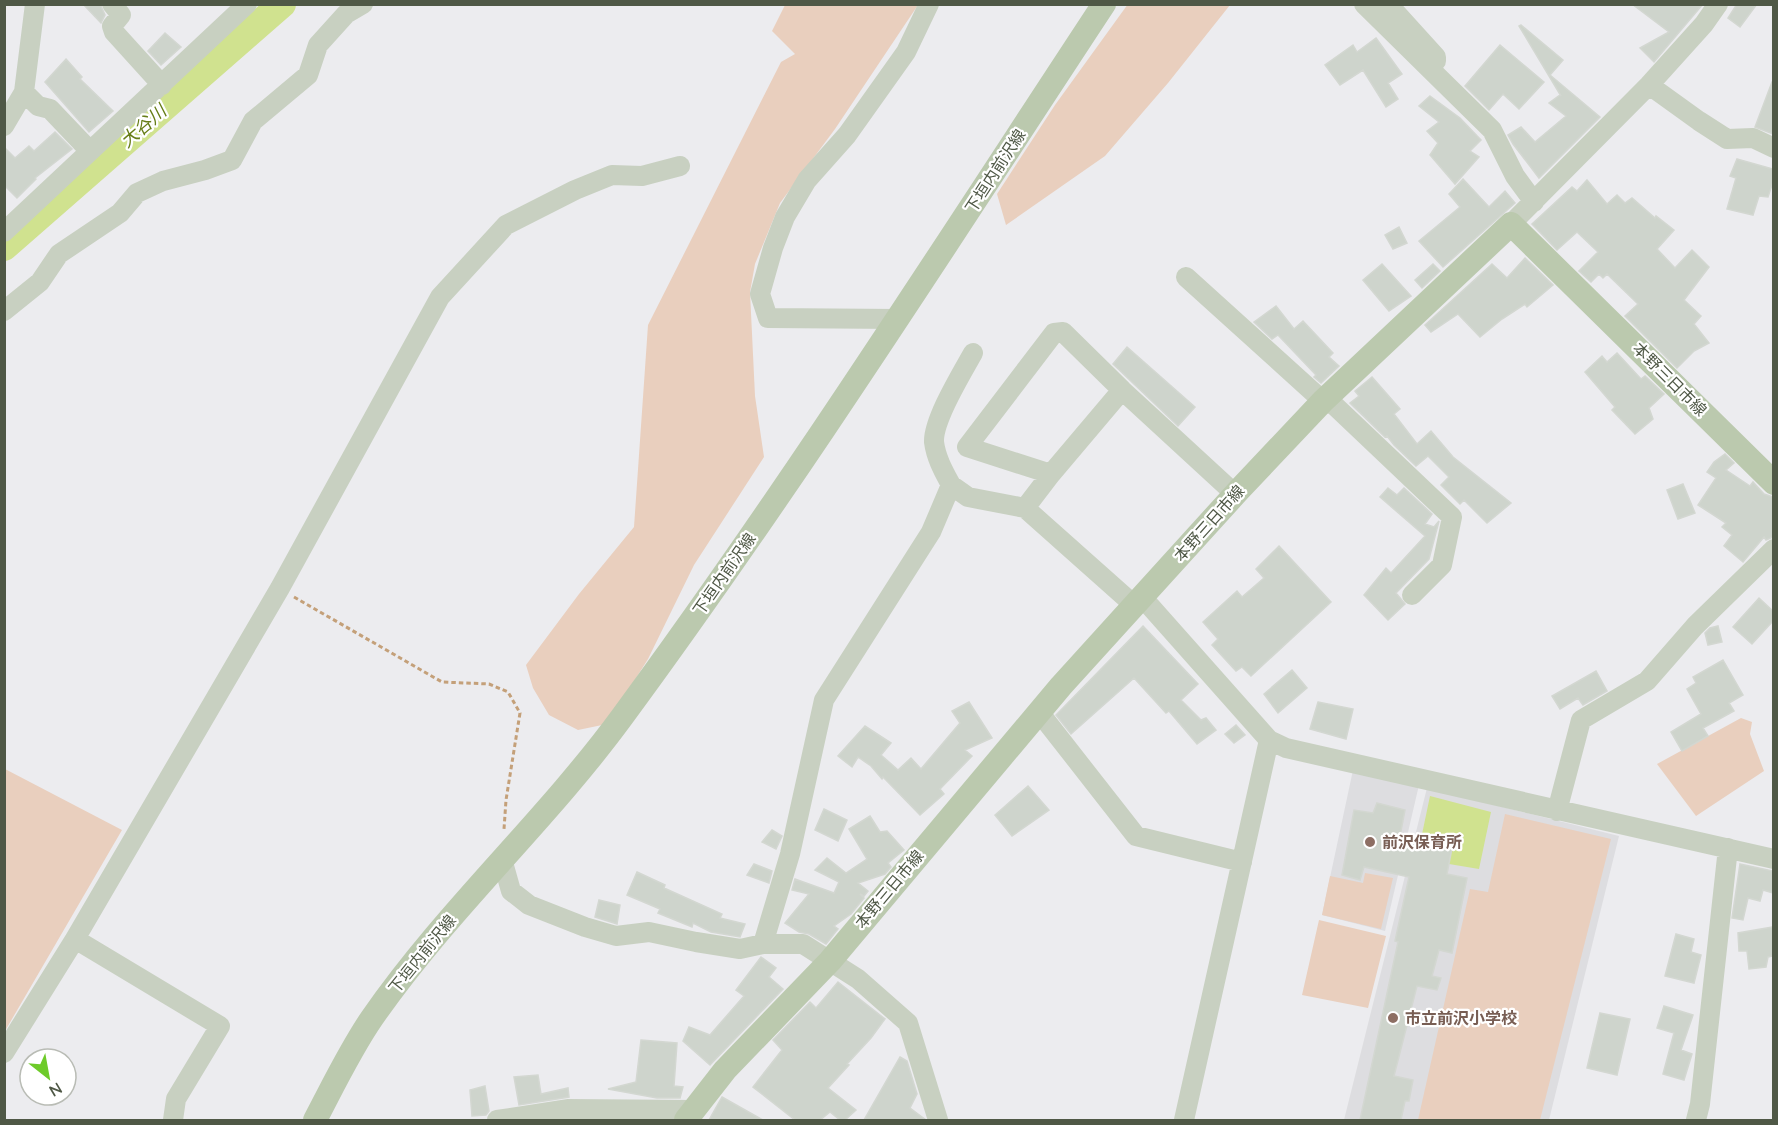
<svg xmlns="http://www.w3.org/2000/svg" width="1778" height="1125" font-family="Quicksand,'Noto Sans JP',sans-serif">
  <rect width="100%" height="100%" fill="#ececef"/>
  <path fill="#dddde0" d="M1353,770L1419,785L1385,931L1322,915Z
    M1427,788L1619,836L1549,1120H1344Z"/>
  <path fill="#e9cfbe" d="M1128,4L1230,5L1168,83L1105,156L1006,225L997,194L1055,105Z
    M785,5H918L835,129L780,203L755,264L750,292L755,396L764,457L694,565L648,659L607,724L578,730L549,715L533,688L526,665L579,594L634,527L648,325L781,62L795,54L772,31Z
    M1741,718L1752,722L1750,734L1764,771L1696,816L1657,764Z
    M5,769L122,830L5,1031Z
    M1505,814L1611,839L1540,1120H1418L1470,889L1488,892Z
    M1365,873L1393,878L1381,929L1322,915L1330,876L1363,883Z
    M1319,920L1386,936L1368,1008L1302,995Z"/>
  <path fill="#d0e28f" d="M1430,796L1491,812L1479,869L1449,864L1453,843L1421,839Z"/>
  <g fill="none" stroke-linecap="round" stroke-linejoin="round">
    <path stroke="#d0e28f" stroke-width="28" d="M4,247L282,4"/>
  </g>
  <path fill="#ced4cc" stroke="#d3d7d1" stroke-width="1.5" d="M83,4H100L105,15L101,23Z
    M1632,4H1703L1654,62L1640,48L1669,32Z
    M1737,4H1757L1740,27L1728,18Z
    M1521,25L1563,60L1550,75L1600,117L1539,178L1513,144L1508,135L1521,127L1535,142L1566,116L1549,103L1560,95L1561,96L1519,26Z
    M165,33L181,47L161,65L148,51Z
    M1376,38L1402,74L1388,83L1398,99L1386,107L1363,70L1340,85L1325,65L1353,45L1357,52Z
    M1500,45L1544,82L1519,109L1503,94L1489,110L1465,86Z
    M66,59L82,77L80,79L113,111L89,132L45,82Z
    M1772,82H1773V134L1755,127Z
    M1430,96L1460,118L1481,140L1470,151L1479,157L1455,184L1430,155L1438,143L1427,131L1439,122L1419,106Z
    M55,132L72,149L35,178L36,179L17,198L4,185V147L15,158L29,146L34,151Z
    M1737,159L1773,169V182L1768,197L1759,196L1753,215L1727,209L1736,178L1730,176Z
    M1463,179L1489,207L1505,191L1515,203L1443,267L1419,241L1460,207L1449,194Z
    M1587,180L1607,204L1617,195L1625,203L1632,198L1655,218L1656,216L1674,230L1657,249L1675,268L1692,250L1709,267L1684,300L1701,316L1694,324L1709,343L1694,351L1677,368L1625,316L1638,304L1607,274L1603,278L1599,274L1591,282L1579,271L1598,252L1577,232L1557,250L1532,224L1572,187L1577,191Z
    M1399,227L1407,243L1393,249L1385,235Z
    M1525,258L1553,285L1527,307L1525,304L1502,319L1480,337L1458,314L1431,332L1425,325L1492,264L1507,278Z
    M1382,264L1411,296L1389,311L1363,280Z
    M1433,264L1440,271L1422,288L1415,280Z
    M1276,306L1294,329L1303,321L1333,353L1329,357L1339,366L1321,383L1314,377L1316,375L1278,335L1272,339L1254,322Z
    M1127,347L1195,407L1178,426L1113,364Z
    M1617,353L1641,379L1645,376L1664,394L1649,408L1653,419L1635,434L1612,410L1615,407L1585,372L1602,356L1607,362Z
    M1372,377L1400,409L1394,414L1417,444L1431,431L1453,457L1511,503L1487,523L1464,500L1460,504L1441,485L1449,477L1428,456L1416,466L1394,445L1387,436L1385,437L1350,403L1359,396L1355,391Z
    M1725,454L1734,463L1726,470L1750,486L1753,482L1764,494L1773,497V537L1766,540L1764,537L1743,562L1724,546L1732,535L1722,527L1726,523L1698,505L1716,478L1707,472L1714,462Z
    M1683,484L1695,513L1678,519L1667,490Z
    M1388,488L1397,495L1404,488L1432,514L1425,524L1434,527L1439,521L1429,559L1396,593L1405,604L1388,620L1364,595L1386,568L1391,573L1425,536L1380,497Z
    M1279,546L1331,602L1251,676L1242,667L1236,671L1212,645L1218,639L1203,622L1237,591L1242,597L1264,578L1256,569Z
    M1759,598L1773,611V621L1752,644L1733,627Z
    M1143,626L1198,684L1181,700L1201,720L1206,718L1216,730L1197,744L1169,711L1166,713L1134,678L1071,734L1056,715Z
    M1718,626L1722,642L1708,645L1705,633L1710,628Z
    M1723,660L1743,695L1729,703L1734,711L1703,728L1708,736L1682,751L1671,732L1701,714L1687,689L1696,683L1693,677Z
    M1292,670L1307,688L1278,713L1264,694Z
    M1596,671L1607,691L1583,705L1578,698L1560,709L1552,696Z
    M969,702L992,738L965,750L972,756L940,789L944,794L920,815L883,777L882,779L871,766L858,757L852,767L838,756L865,726L891,743L881,755L898,770L911,758L921,769L960,723L952,711Z
    M1318,702L1353,709L1346,739L1310,729Z
    M1236,725L1245,735L1234,743L1225,734Z
    M1028,786L1049,810L1012,836L995,815Z
    M1377,803L1405,810L1400,836L1453,843L1447,874L1467,878L1452,953L1439,950L1432,976L1441,978L1437,990L1417,986L1394,1076L1413,1080L1409,1101H1405L1401,1120H1360L1398,942L1395,941L1409,877L1364,867L1360,880L1342,875L1354,810L1373,813Z
    M824,809L847,820L838,841L815,830Z
    M870,816L880,832L887,831L904,850L888,863L891,867L885,874L858,883L868,891L864,896L860,894L864,898L851,914L834,926L838,929L826,944L809,934L799,932L785,923L809,894L792,890L795,879L834,893L839,882L815,870L827,858L846,873L867,859L849,829Z
    M772,830L782,836L776,849L762,842Z
    M754,864L772,871L769,883L747,875Z
    M1740,864L1773,871V893L1763,890L1760,901L1748,898L1743,920L1732,918Z
    M637,872L665,885L664,888L722,914L720,918L745,924L740,937L711,932L693,923L692,927L658,913L660,909L627,895Z
    M599,900L620,905L617,924L595,917Z
    M1773,927V956L1768,957L1766,967L1749,969L1747,951H1739L1738,933Z
    M1676,934L1694,939L1691,952L1701,955L1694,983L1665,976Z
    M761,957L776,968L769,977L783,989L710,1065L683,1041L689,1027L710,1035L744,996L736,990Z
    M838,982L885,1019L871,1038L847,1064L849,1065L828,1088L856,1110L845,1120H840L830,1112L820,1120H795L753,1087L782,1050L773,1040L810,1002L816,1008Z
    M1664,1006L1693,1015L1681,1050L1692,1054L1684,1080L1663,1074L1674,1033L1657,1028Z
    M1600,1013L1630,1019L1617,1075L1587,1068Z
    M641,1040L677,1043L674,1086L683,1087L680,1098H657L608,1089L636,1082Z
    M900,1057L907,1061L917,1094L910,1108L926,1120H864Z
    M538,1075L541,1094L568,1088L569,1097L519,1105L514,1077Z
    M485,1086L489,1111L486,1115L472,1116L470,1090Z
    M722,1097L763,1120H709Z"/>
  <g fill="none" stroke-linecap="round" stroke-linejoin="round">
    <path stroke="#c4a079" stroke-width="3" stroke-dasharray="4.5 3" stroke-linecap="butt" d="M294,597L442,682L489,684L508,692L520,713L506,800L504,829"/>
    <path stroke="#c8d0c1" stroke-width="20" d="M112,4L121,15L112,26L114,32L162,85
      M1364,4L1492,130L1515,176L1534,202
      M1388,4L1436,57V61
      M1649,85L1699,121L1727,139L1753,138L1774,148
      M24,92L38,106L50,109L90,151
      M4,126L24,92L35,4
      M1511,224L1649,85L1704,24L1718,4
      M4,232L247,4
      M1186,277L1323,401L1334,405L1452,517L1442,565L1412,595
      M4,311L40,282L59,254L120,213L137,193L163,181L205,170L232,160L253,121L308,75L318,45L346,14L363,4
      M898,319L768,318L760,294L773,248L785,217L807,180L847,135L906,52L929,4
      M1063,332L1122,390L1051,474L967,447L1054,333Z
      M1122,390L1235,494
      M951,485L968,497L1025,508L1051,474
      M1025,508L1134,605
      M1142,597L1269,740L1286,748L1774,859
      M1039,712L1136,836L1242,862
      M1557,811L1581,720L1647,681L1695,626L1774,549
      M502,859L511,891L529,905L585,927L616,936L649,932L696,942L740,949L763,944H803L858,979L908,1023L938,1120
      M75,939L220,1026L176,1099L173,1120
      M763,944L790,854L824,700L931,532L951,485C944,472 936,458 934,442C933,420 962,373 973,353
      M4,1053L75,939L280,588L440,297L506,225L575,190L612,175L642,176L680,166
      M497,1120L569,1109L694,1110
      M1184,1120L1269,740
      M1696,1120L1700,1104L1728,848"/>
    <path stroke="#bbc9ae" stroke-width="24" d="M315,1120C333,1086 350,1050 372,1018C446,911 545,822 622,717C792,486 946,244 1104,4
      M686,1120L725,1070L830,961L1061,686L1238,491L1323,401L1511,224L1774,483"/>
  </g>
  <g fill="#8d6e63" stroke="#fff" stroke-width="2">
    <circle cx="1370" cy="842" r="6"/>
    <circle cx="1393" cy="1018" r="6"/>
  </g>
  <g text-anchor="middle" dominant-baseline="central" stroke-width="4.5" stroke-linejoin="round" paint-order="stroke">
    <g font-size="16" fill="#4f5846" stroke="#fff">
      <text transform="translate(995 171) rotate(-57)">下垣内前沢線</text>
      <text transform="translate(1670 379) rotate(45)">本野三日市線</text>
      <text transform="translate(1209 523) rotate(-48)">本野三日市線</text>
      <text transform="translate(724 574) rotate(-55)">下垣内前沢線</text>
      <text transform="translate(889 889) rotate(-50)">本野三日市線</text>
      <text transform="translate(422 954) rotate(-51)">下垣内前沢線</text>
    </g>
    <g font-size="16" font-weight="bold" fill="#785e54" stroke="#fff" text-anchor="start">
      <text x="1382" y="842">前沢保育所</text>
      <text x="1405" y="1018">市立前沢小学校</text>
    </g>
    <g font-size="18" font-style="italic" fill="#667d17" stroke="#fff">
      <text transform="translate(143 126) rotate(-41)">大谷川</text>
    </g>
  </g>
  <rect width="1778" height="1125" fill="none" stroke="#4f5846" stroke-width="12"/>
  <g transform="translate(48 1077) rotate(149)"><circle r="28" fill="#ffffff" stroke="#b9bcb5" stroke-width="1.5"/>
  <path d="M0-4.5L10 22L0 15L-10 22Z" fill="#6ecb2a"/>
  <text y="-9" font-size="16" font-weight="bold" text-anchor="middle" fill="#4f5846">N</text>
  </g>
</svg>
